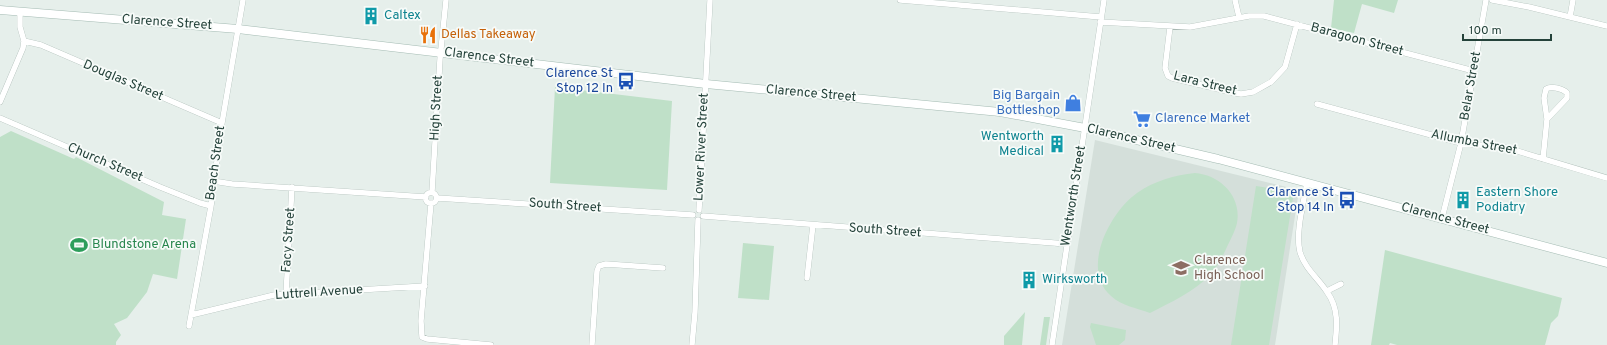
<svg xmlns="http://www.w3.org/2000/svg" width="1607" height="345" font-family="Overpass,sans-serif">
  <rect width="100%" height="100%" fill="#e6efeb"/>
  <path fill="#d4dfda" d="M1095,140L1299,190L1275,345H1062Z"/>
  <path fill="#bfe0c8" d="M1334,0H1398L1394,13L1362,4L1354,33L1331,28Z
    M555,87L672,101L667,190L550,183Z
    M11,131L74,159L76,157L164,202L162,215L186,219L177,279L153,274L147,292L127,318L114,324L121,335L116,342V345H0V137Z
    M1195,173C1220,175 1242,196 1237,223C1235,232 1230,240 1226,249C1222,258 1217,267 1210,275C1194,292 1171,302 1150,313C1137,308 1122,306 1111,296C1080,269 1110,212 1137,193C1154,181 1175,175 1195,173Z
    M1256,186L1294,192L1269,345H1231Z
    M743,243L774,246L769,300L738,298Z
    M1385,250L1562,298L1558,316L1551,323L1545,345H1397L1390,343L1389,345H1371Z
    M1025,312L1022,345H1004V336Z
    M1044,317H1050L1046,345H1040Z
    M1091,323L1126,330L1125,340L1119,345H1096L1090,327Z"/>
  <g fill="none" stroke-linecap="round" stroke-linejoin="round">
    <g stroke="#a8b8b2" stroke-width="6">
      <path id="minor" d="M900,0L1101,17
        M1235,0L1239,17
        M1492,0L1529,7L1607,26
        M1570,17L1573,0
        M1100,22L1190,27L1249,16H1264L1474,71
        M1170,27L1165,68L1168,76L1172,78L1235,93L1241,94L1253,92L1271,82L1285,67L1297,24
        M24,41L41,45L222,123
        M0,102L23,48L24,41L20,27V12
        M1317,104L1461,143L1507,148L1607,178
        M0,118L160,187L200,203L211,206
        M1543,159L1547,119L1567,98V93C1562,88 1551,86 1546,89L1544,98L1547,119
        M213,181L232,184L426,197
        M1307,182C1304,202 1295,232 1300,252C1305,269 1318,278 1327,292C1339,308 1337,327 1335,345
        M432,192L440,59L446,0
        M425.5 198a5.5 5.5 0 1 1 11 0a5.5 5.5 0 1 1-11 0Z
        M437,198L693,215
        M431,203L421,321L422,337L427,339L491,345
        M699,210L710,0
        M703,216L1067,244
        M1442,218L1461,143L1486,0
        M807,278L813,225
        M1327,291L1341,284
        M286,294L292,187
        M191,315L274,295L425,286
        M189,326L211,206L222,123L243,0
        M592,345L597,271L599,266L606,264L663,268
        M692,345L695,312L698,220
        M1052,345L1104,0"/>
    </g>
    <g stroke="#a4bbb3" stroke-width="9">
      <path id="secondary" d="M0,10L238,29L706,84L1000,112L1085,128L1218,159L1607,263"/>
    </g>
    <use href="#minor" stroke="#fff" stroke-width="5.5"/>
    <use href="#secondary" stroke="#fff" stroke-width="8"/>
  </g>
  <defs>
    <g id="building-bare" transform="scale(1.38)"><path d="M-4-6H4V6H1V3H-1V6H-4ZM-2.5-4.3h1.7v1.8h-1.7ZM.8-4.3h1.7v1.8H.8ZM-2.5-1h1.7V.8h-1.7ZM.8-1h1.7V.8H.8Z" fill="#0f9aa8" stroke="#f7fbf9" stroke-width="2.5" paint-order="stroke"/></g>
    <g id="restaurant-bare" transform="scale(1.38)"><path d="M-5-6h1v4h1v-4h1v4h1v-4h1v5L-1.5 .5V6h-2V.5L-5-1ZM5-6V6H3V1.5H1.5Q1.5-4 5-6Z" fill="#e8710a" stroke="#f7fbf9" stroke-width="2.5" paint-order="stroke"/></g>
    <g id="bus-bare" transform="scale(1.38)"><path d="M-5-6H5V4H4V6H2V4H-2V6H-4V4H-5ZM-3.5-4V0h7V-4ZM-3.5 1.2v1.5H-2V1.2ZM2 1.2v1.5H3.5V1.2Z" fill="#1a4fb4" stroke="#f7fbf9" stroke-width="2.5" paint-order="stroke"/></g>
    <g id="shop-bare" transform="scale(1.38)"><path d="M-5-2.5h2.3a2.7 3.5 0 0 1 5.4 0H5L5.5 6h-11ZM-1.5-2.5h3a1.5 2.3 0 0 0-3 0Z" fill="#3f7fe0" stroke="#f7fbf9" stroke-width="2.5" paint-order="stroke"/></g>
    <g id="supermarket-bare" transform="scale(1.38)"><path d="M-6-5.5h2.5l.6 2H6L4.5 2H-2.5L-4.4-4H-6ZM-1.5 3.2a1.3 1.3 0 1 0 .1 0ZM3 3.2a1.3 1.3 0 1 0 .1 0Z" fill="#3f7fe0" stroke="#f7fbf9" stroke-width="2.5" paint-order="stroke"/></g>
    <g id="stadium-bare" transform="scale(1.38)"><path d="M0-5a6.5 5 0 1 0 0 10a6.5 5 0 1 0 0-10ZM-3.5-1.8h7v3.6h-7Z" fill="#2e9e5b" stroke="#f7fbf9" stroke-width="2.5" paint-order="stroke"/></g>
    <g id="school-bare" transform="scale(1.38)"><path d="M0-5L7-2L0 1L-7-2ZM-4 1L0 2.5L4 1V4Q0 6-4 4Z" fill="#8d6e63" stroke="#f7fbf9" stroke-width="2.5" paint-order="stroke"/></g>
  </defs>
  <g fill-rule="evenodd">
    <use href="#building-bare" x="371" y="16"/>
    <use href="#restaurant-bare" x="428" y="35"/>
    <use href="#bus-bare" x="626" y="81"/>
    <use href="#shop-bare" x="1073" y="103"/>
    <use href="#supermarket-bare" x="1142" y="119"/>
    <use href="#building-bare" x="1057" y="144"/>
    <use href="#bus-bare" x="1347" y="200"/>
    <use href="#building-bare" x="1463" y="200"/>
    <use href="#stadium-bare" x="79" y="245"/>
    <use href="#school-bare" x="1181" y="268"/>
    <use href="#building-bare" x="1029" y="280"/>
  </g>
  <g text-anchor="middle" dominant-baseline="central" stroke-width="3.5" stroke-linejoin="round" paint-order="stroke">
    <g font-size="13" fill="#0d838f" stroke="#f7fbf9" text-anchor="start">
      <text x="384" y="16">Caltex</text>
      <text x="1044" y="137" text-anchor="end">Wentworth<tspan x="1044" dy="15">Medical</tspan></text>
      <text x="1476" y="193">Eastern Shore<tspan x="1476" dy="15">Podiatry</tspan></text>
      <text x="1042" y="280">Wirksworth</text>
    </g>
    <g font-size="13" fill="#24423a" stroke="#f7fbf9">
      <text transform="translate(167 23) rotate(4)">Clarence Street</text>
      <text transform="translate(1357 40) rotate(15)">Baragoon Street</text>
      <text transform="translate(489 58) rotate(7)">Clarence Street</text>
      <text transform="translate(123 81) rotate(23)">Douglas Street</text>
      <text transform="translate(1205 84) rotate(14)">Lara Street</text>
      <text transform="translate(1471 86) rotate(-80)">Belar Street</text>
      <text transform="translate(811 94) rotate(5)">Clarence Street</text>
      <text transform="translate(437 108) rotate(-87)">High Street</text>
      <text transform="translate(1131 139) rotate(13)">Clarence Street</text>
      <text transform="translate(1474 143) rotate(11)">Allumba Street</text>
      <text transform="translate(702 147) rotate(-87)">Lower River Street</text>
      <text transform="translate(105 163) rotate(23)">Church Street</text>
      <text transform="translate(216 163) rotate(-82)">Beach Street</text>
      <text transform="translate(1074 196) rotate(-81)">Wentworth Street</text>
      <text transform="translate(565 206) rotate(4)">South Street</text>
      <text transform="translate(1445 219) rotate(15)">Clarence Street</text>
      <text transform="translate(885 231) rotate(4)">South Street</text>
      <text transform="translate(289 240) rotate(-86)">Facy Street</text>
      <text transform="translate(319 293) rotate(-4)">Luttrell Avenue</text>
    </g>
    <g font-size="13" fill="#c56008" stroke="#f7fbf9" text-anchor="start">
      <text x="441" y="35">Dellas Takeaway</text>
    </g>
    <g font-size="13" fill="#164399" stroke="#f7fbf9" text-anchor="end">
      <text x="613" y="74">Clarence St<tspan x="613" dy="15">Stop 12 In</tspan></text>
      <text x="1334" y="193">Clarence St<tspan x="1334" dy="15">Stop 14 In</tspan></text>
    </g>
    <g font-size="13" fill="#366cbe" stroke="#f7fbf9" text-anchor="end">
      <text x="1060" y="96">Big Bargain<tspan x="1060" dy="15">Bottleshop</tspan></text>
      <text x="1155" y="119" text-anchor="start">Clarence Market</text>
    </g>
    <g font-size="13" fill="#27864d" stroke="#f7fbf9" text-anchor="start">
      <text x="92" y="245">Blundstone Arena</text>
    </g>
    <g font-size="13" fill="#785e54" stroke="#f7fbf9" text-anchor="start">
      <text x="1194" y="261">Clarence<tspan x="1194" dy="15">High School</tspan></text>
    </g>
  </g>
  <path d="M1463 34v6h88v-6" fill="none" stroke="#24423a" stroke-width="2"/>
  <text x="1469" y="34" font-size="12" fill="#24423a" stroke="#f7fbf9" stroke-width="3" paint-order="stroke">100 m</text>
</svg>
